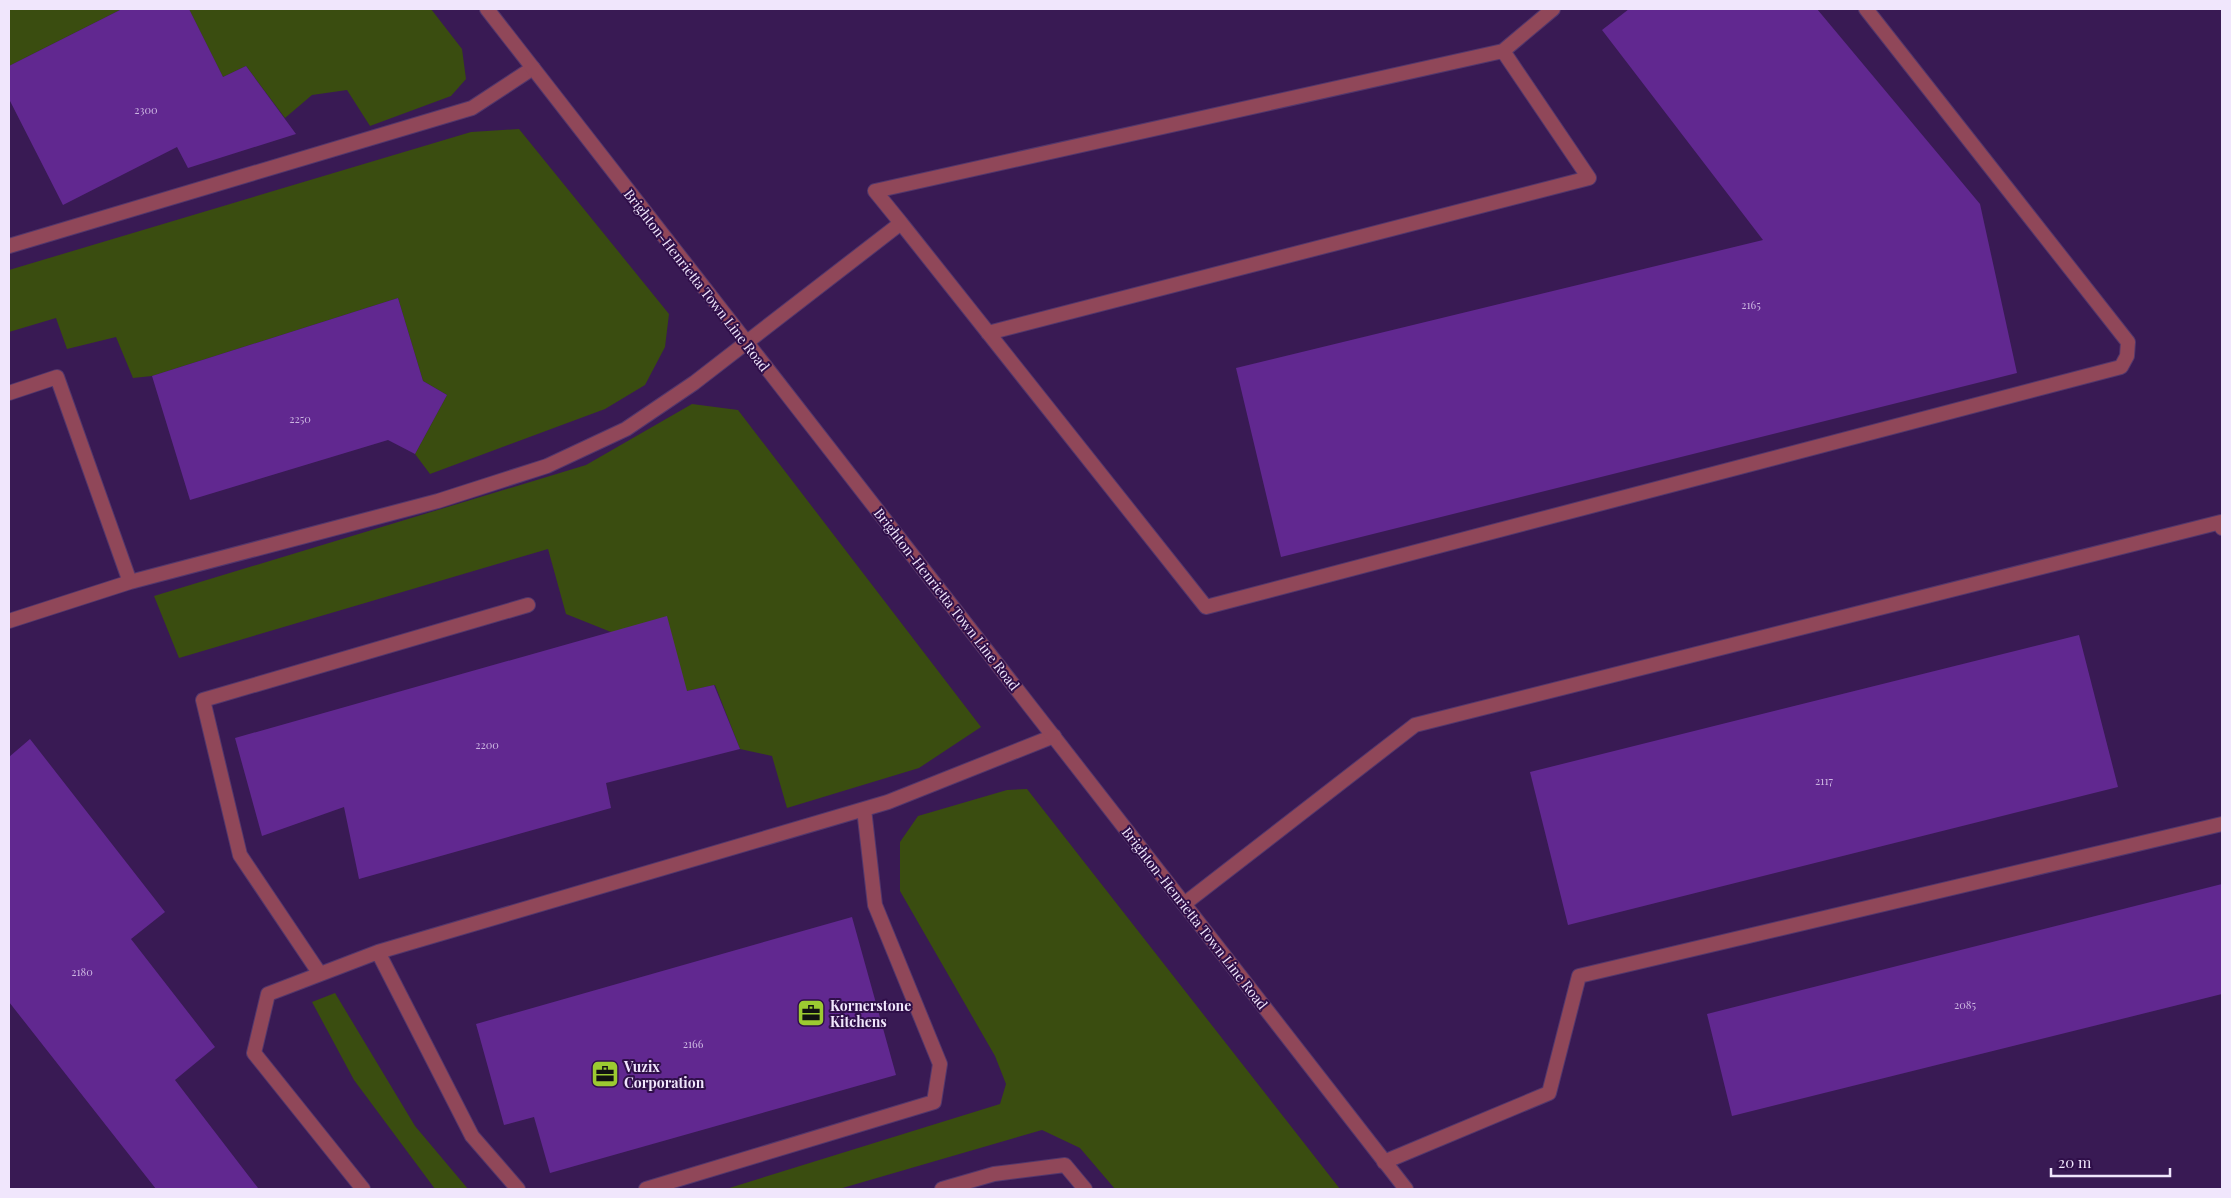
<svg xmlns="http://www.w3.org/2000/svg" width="2231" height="1198" font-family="'Playfair Display',serif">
  <rect width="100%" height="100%" fill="#391a54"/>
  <path fill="#3a4d10" d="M9,9H122L9,66Z
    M189,9H431L462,49L466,79L451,96L370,126L347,90L312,95L285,118L246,66L223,77Z
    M519,129L669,314L665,347L645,385L605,409L430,474L415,454L447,395L423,381L398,298L152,376L133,378L116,337L67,349L56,318L9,332V270L471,132Z
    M692,404L738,410L981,727L919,768L787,808L772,756L740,749L715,685L687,691L611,632L566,614L548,549L179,658L154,596L586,465Z
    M1027,789L1340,1189H1115L1080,1148L1042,1130L839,1189H726L1000,1104L1006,1084L995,1056L900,891V842L918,816L1007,790Z
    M335,993L415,1126L468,1189H435L354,1080L312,1002Z"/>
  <path fill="#612890" d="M122,9H189L223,77L246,66L296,134L188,168L177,147L63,205L9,99V66Z
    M1629,9H1817L1980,204L2017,373L1281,557L1236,368L1763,240L1602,30Z
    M398,298L423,381L447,395L415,454L388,440L190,500L152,376Z
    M667,616L687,691L714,685L740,749L606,783L611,808L359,879L344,807L262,836L235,738Z
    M2079,635L2118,787L1568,925L1530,772Z
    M30,739L165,912L131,939L215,1047L175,1080L258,1188L257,1189H156L9,1002V757Z
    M2222,884V994L1732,1116L1707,1014Z
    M852,917L896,1075L550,1173L534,1117L504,1125L476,1024Z"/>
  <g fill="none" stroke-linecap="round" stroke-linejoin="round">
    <g stroke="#53376c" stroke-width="16">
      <path id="service" d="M901,223L875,191L1503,51
        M9,246L472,108L533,68
        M988,333L1589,178L1503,51L1553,9
        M9,393L57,377L130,582
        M9,621L130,582L438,501L547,466L626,429L694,383L901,223L1206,607L2121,367L2127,356L2128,342L1866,9
        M1184,904L1415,725L2221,522L2222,528
        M378,952L472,1136L518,1189
        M320,974L240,855L203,700L528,605
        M1384,1162L1549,1093L1579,976L2222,824
        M363,1189L254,1053L268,994L378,952L888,802L1054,736
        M646,1189L934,1102L940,1064L875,905L864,809
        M942,1189L994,1174L1065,1165L1085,1189"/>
    </g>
    <g stroke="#53376c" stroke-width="16">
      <path id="tertiary" d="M487,9L1406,1189"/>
    </g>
    <use href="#service" stroke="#904759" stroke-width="14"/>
    <use href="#tertiary" stroke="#904759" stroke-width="14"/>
  </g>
  <defs>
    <g id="office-square" transform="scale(1.4375)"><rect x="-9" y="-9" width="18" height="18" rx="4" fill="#9cca31" stroke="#2f0f49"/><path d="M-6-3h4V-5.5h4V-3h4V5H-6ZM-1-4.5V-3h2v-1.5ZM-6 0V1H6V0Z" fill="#111"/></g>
  </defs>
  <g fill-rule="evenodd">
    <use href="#office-square" x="811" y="1013"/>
    <use href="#office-square" x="605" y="1074"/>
  </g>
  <g text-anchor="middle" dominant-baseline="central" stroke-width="4" stroke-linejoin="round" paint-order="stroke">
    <g font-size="11" fill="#ccb6e1">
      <text x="146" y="109">2300</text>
      <text x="1751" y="304">2165</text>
      <text x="300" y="418">2250</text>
      <text x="487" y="744">2200</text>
      <text x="1824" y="780">2117</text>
      <text x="82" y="971">2180</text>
      <text x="1965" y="1004">2085</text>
      <text x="693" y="1043">2166</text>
    </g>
    <g font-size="14" fill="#f0e6fc" stroke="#2f0f49">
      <text transform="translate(697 280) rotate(52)">Brighton-Henrietta Town Line Road</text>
      <text transform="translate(947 599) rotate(52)">Brighton-Henrietta Town Line Road</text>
      <text transform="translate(1195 918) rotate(52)">Brighton-Henrietta Town Line Road</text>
    </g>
    <g font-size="14" font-weight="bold" fill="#f0e6fc" stroke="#2f0f49" text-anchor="start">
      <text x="830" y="1005">Kornerstone<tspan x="830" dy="16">Kitchens</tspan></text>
      <text x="624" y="1066">Vuzix<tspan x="624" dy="16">Corporation</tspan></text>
    </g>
  </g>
  <rect width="2231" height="1198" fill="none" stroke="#f0e6fc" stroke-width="20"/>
  <path d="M2051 1168v8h119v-8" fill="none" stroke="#f0e6fc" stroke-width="2.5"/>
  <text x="2058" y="1168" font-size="15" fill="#f0e6fc" stroke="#2f0f49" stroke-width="4" paint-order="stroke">20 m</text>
</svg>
